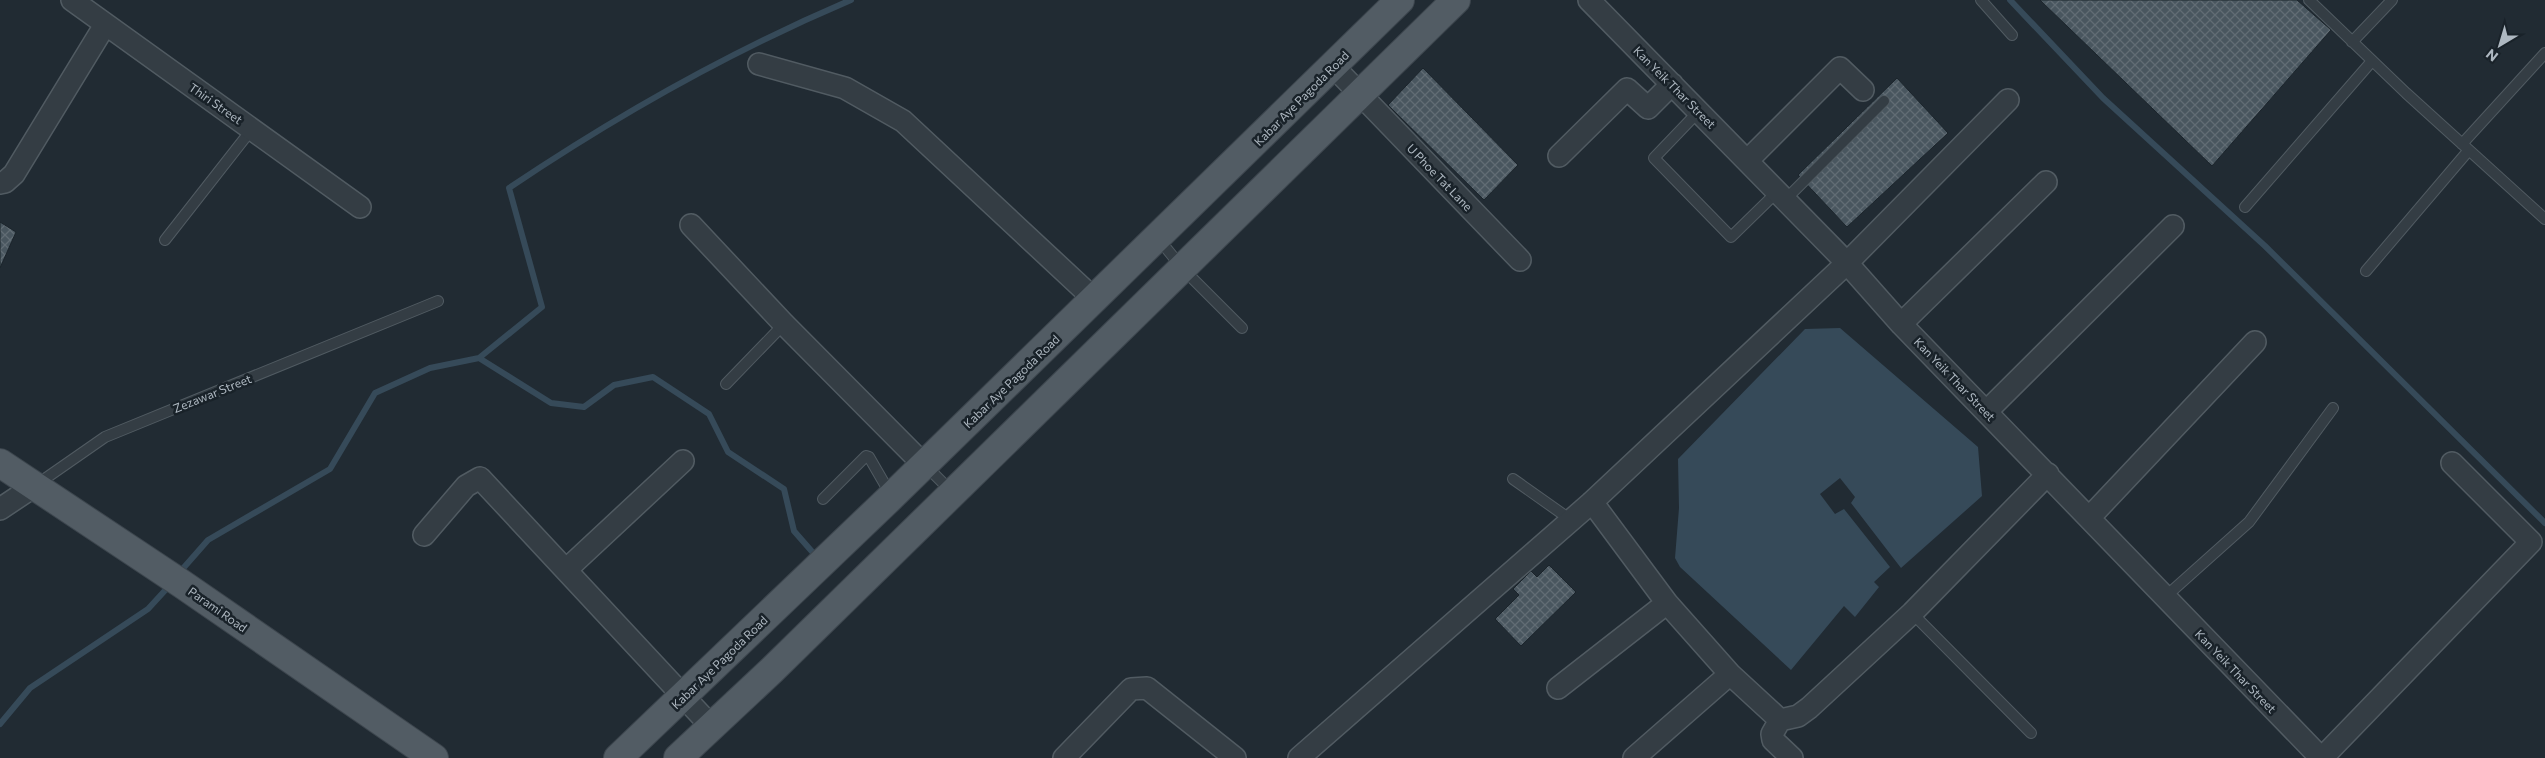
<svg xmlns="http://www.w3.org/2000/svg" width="2545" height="758" font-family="Commissioner,sans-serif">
  <defs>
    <pattern id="building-cross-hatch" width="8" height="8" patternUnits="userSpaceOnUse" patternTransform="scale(1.25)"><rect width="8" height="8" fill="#49565f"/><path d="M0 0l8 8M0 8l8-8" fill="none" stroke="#616c74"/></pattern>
  </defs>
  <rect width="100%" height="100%" fill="#212b33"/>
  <path fill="#364a59" d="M1840,328L1978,447L1982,496L1901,568L1851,503L1855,497L1840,478L1820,494L1835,514L1844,509L1890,567L1874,582L1879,587L1855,617L1844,606L1791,670L1680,567L1675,558L1679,508L1678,459L1805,329Z"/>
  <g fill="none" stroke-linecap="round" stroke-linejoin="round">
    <path stroke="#364a59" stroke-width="6" d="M2010,0L2103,98L2265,246L2545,523
      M479,358L542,307L509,188C616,116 731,51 851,0
      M179,573L208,540L330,469L375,393L430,368L479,358L551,403L584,407L614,385L653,377L709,414L728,452L784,489L794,531L815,555
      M0,724L30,688L148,609L170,585"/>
  </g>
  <path fill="url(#building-cross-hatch)" stroke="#1b242b" d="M2040,0H2297L2331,30L2212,166Z
    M1423,68L1518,165L1484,200L1388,105Z
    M1897,78L1948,133L1847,227L1798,175Z
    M0,222L16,232L0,268Z
    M1549,565L1576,592L1521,646L1495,619L1519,595L1513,589L1531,571L1537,577Z"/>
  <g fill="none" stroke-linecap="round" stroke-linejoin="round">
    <g stroke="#515b62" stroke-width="12">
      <path id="service" d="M1981,0L2012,35
        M2309,0L2406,93L2545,219
        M2352,42L2392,0
        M1699,111L1654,158L1731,237L1776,193
        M2462,144L2545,53
        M1784,201L1884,101
        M2245,207L2372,61
        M1158,238L1183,269L1242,328
        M165,240L252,129
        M2366,271L2469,150
        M726,384L784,324
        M925,465L952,492
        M1513,479L1571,520
        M36,485L105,437L438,301
        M823,499L866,456L869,457L891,495
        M2164,598L2249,522L2333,408
        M1912,613L2031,733"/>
    </g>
    <g stroke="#515b62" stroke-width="24">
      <path id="minor" d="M72,0L360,207
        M1589,0L1847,263L1901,324L2321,758
        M759,64L845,88L903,121L1094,299
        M1333,66L1520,260
        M1559,156L1627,89L1648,108L1672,84
        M1747,161L1840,68L1863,90
        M0,183L5,182L14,174L105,25
        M691,225L784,324L924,465
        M1901,324L2046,182
        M1987,411L2173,226
        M1592,502L1667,603L1730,674L1780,720
        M0,509L36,485
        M2089,518L2255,342
        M424,535L466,486L480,478L711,726
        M567,569L683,461
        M1558,688L1667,603
        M1064,758L1131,689L1147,688L1235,758
        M1299,758L1592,502L1847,263L2008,100
        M1634,758L1730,674
        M1792,758L1773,740L1772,734L1780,720L1798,716L1809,708L1912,613L2048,474
        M2322,758L2531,542L2452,463"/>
    </g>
    <g stroke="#3d464e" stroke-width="30">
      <path id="primary" d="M0,463L182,584L434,758
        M618,758L892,496L1400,0
        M678,758L772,670L1456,0"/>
    </g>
    <use href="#service" stroke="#343d44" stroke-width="10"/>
    <use href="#minor" stroke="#343d44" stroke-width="21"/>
    <use href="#primary" stroke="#525c64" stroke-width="28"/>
  </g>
  <g text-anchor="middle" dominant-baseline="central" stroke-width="5" stroke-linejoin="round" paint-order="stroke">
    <g font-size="12" fill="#aeb8c1" stroke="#192229">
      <text transform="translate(1675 87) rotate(45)">Kan Yeik Thar Street</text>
      <text transform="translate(1301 98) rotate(-45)">Kabar Aye Pagoda Road</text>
      <text transform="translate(216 103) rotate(35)">Thiri Street</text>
      <text transform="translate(1440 177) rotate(46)">U Phoe Tat Lane</text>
      <text transform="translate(1955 379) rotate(46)">Kan Yeik Thar Street</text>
      <text transform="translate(1011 381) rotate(-44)">Kabar Aye Pagoda Road</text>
      <text transform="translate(212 393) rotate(-22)">Zezawar Street</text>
      <text transform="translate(218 609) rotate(35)">Parami Road</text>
      <text transform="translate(719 662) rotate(-44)">Kabar Aye Pagoda Road</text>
      <text transform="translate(2236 671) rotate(46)">Kan Yeik Thar Street</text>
    </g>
  </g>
  <g transform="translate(2500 45) rotate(218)" stroke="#192229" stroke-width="4" paint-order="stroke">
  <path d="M0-4L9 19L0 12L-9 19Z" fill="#aeb8c1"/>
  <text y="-8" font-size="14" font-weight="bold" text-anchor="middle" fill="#aeb8c1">N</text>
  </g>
</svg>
